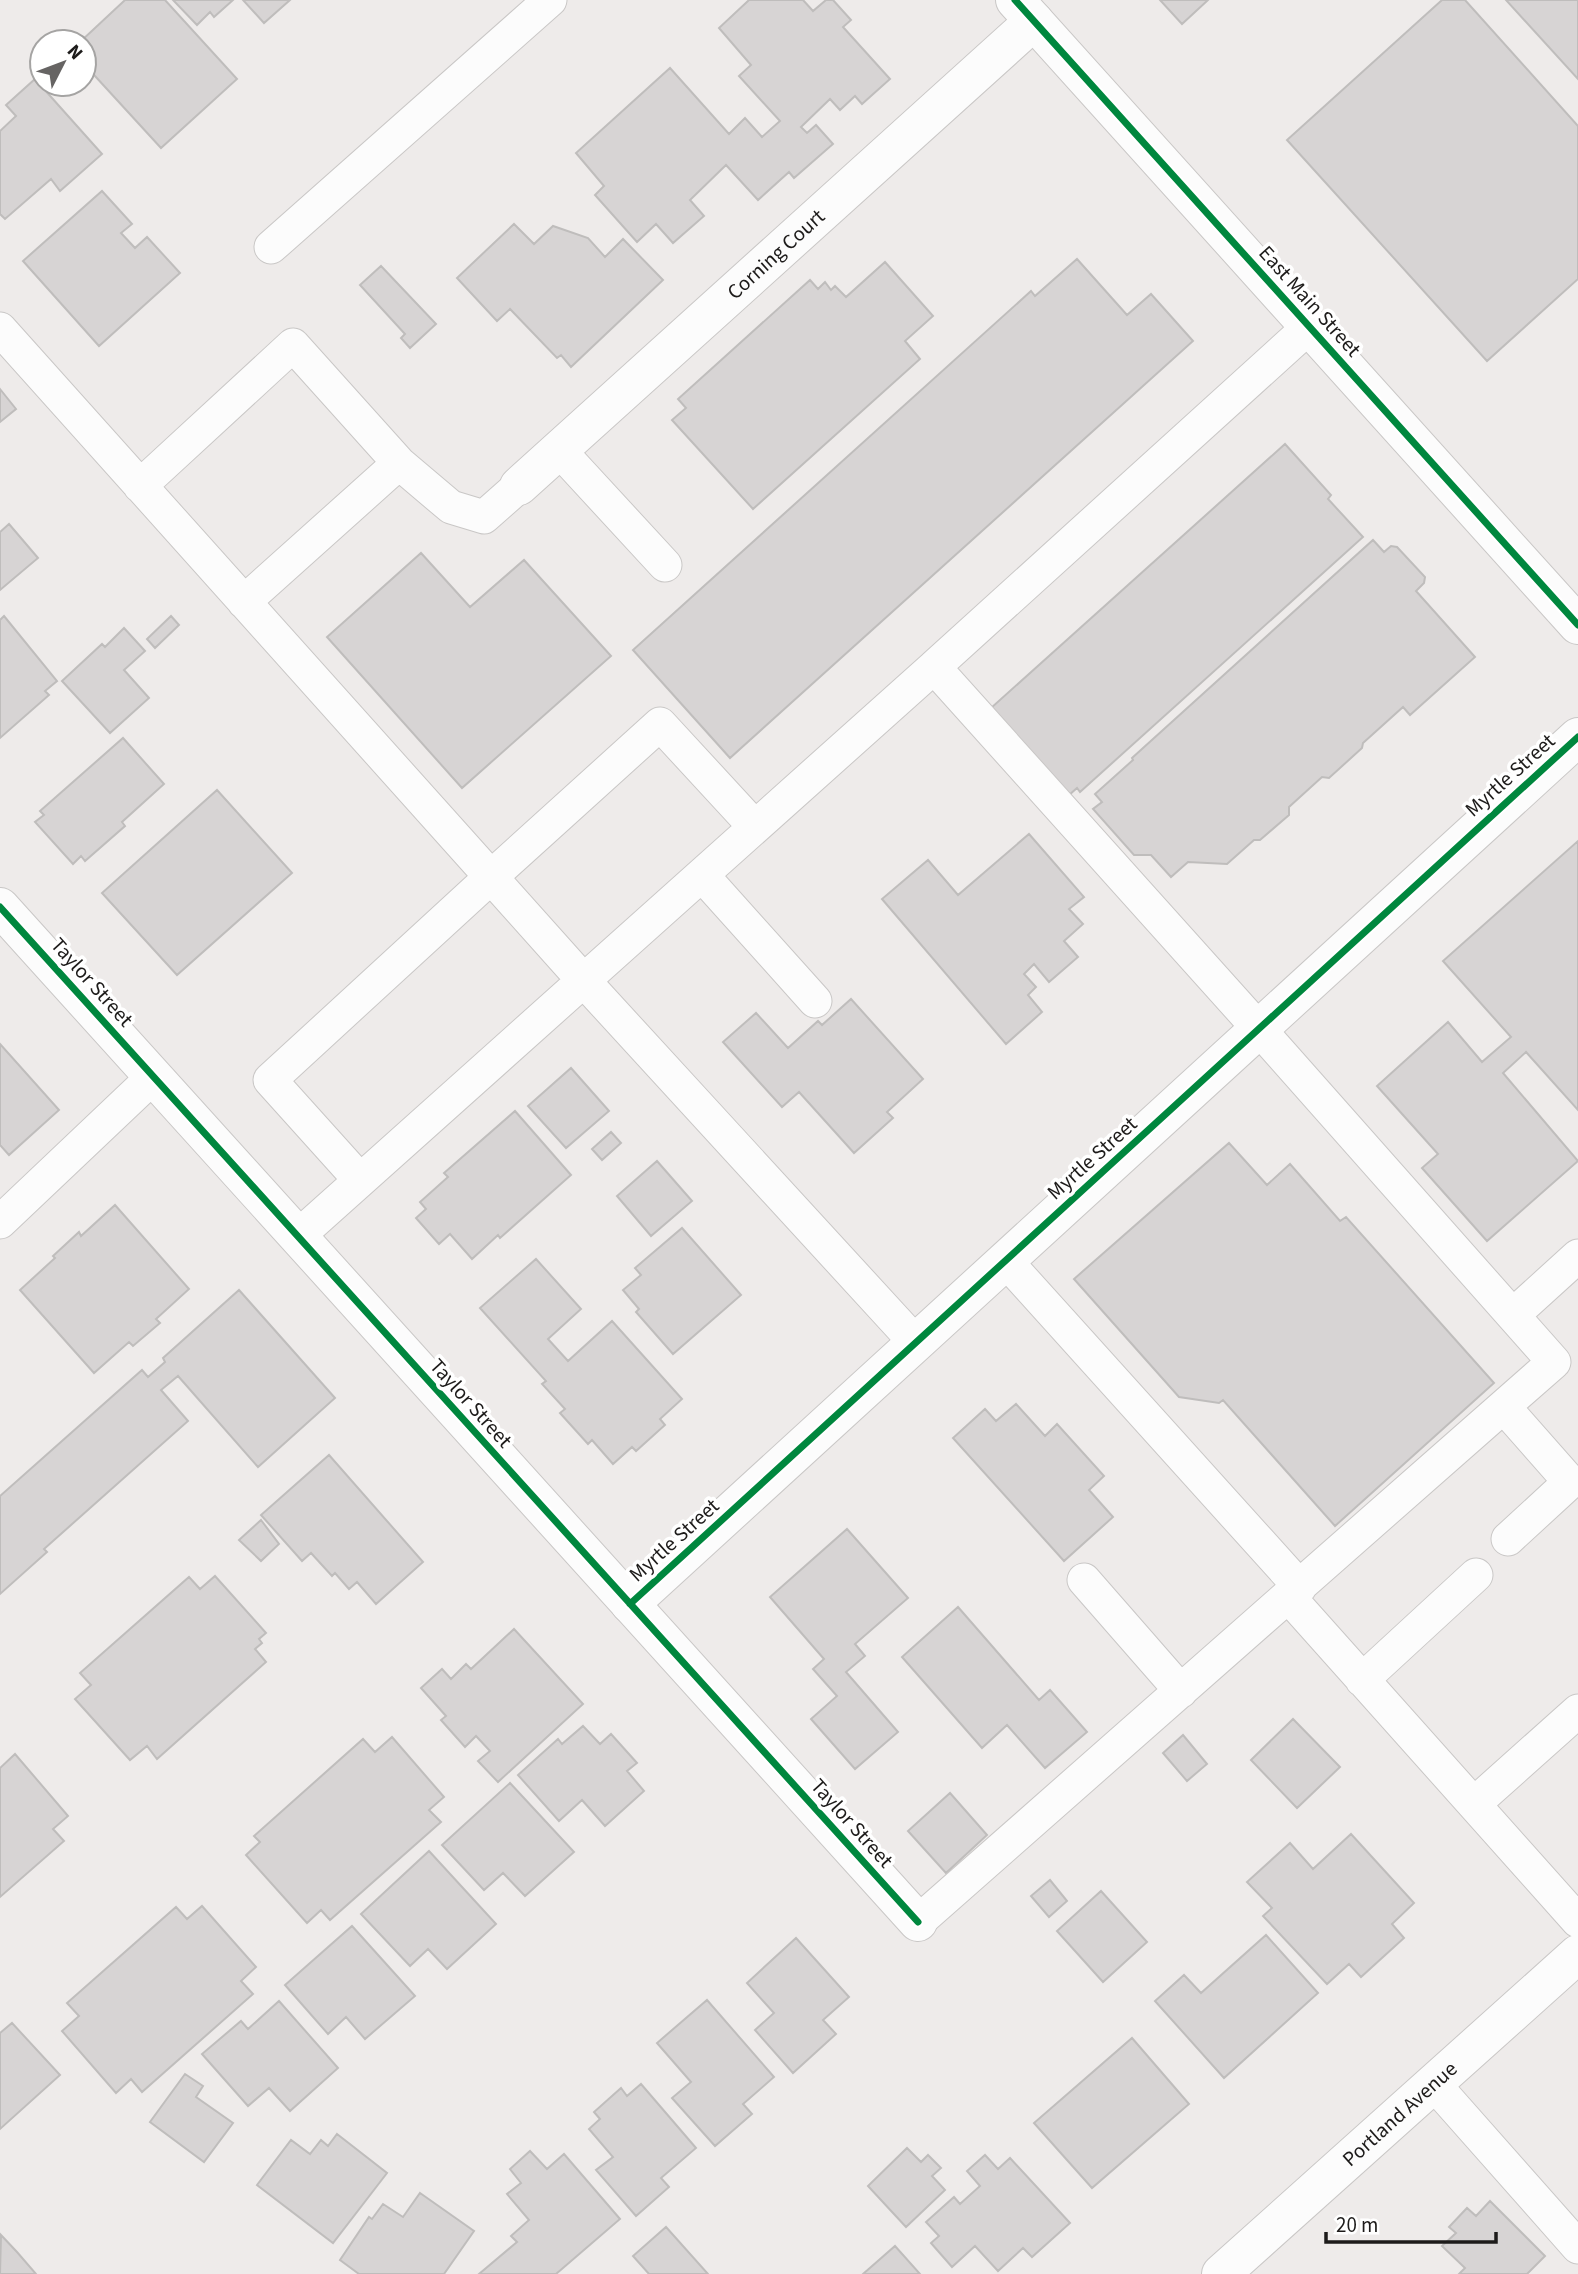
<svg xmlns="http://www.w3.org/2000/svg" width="1578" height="2274" font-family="'Source Sans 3',sans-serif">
  <rect width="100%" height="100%" fill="#eeebea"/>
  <path fill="#d7d4d4" stroke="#bfbdbc" stroke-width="2" d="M125,0H165L237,79L161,148L84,64V42H80Z
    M173,0H233L214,17L210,12L197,25Z
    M243,0H290L264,23Z
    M749,0H803L813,11L826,0H833L851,20L843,27L890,79L862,104L855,96L840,110L830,99L801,127L807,133L816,125L833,144L794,178L789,172L758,200L726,165L690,200L704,216L673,243L656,224L637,242L595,195L604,186L576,153L670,68L729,134L745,118L762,137L780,121L739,76L751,65L719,28Z
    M1160,0H1208L1182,24Z
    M1442,0H1465L1578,126V279L1487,361L1287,140Z
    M1506,0H1578V79Z
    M35,79L102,154L60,191L51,179L5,219L0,214V131L16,116L6,105Z
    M102,191L132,224L121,233L135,248L147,237L180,273L99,346L23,261Z
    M514,224L534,244L553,226L588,238L605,257L623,239L663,280L571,367L561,355L557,358L510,309L497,321L457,278Z
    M1077,259L1127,315L1151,294L1193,341L730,758L633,650L1031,291L1035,296Z
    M885,262L933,316L905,341L920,359L753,509L672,420L686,408L678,399L810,280L818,289L825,282L831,290L835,286L846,297Z
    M381,266L436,324L410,348L401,338L405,334L360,285Z
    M0,389L16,409L0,422Z
    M1285,444L1331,495L1328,499L1363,537L1080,792L1077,788L1069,795L991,708Z
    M9,524L38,558L0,590V532Z
    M1373,540L1384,552L1391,546L1397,547L1425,577L1424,583L1416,591L1475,657L1410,715L1403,707L1363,743L1362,748L1329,778L1322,777L1289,807V815L1260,840H1254L1227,864L1188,862L1171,877L1151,855H1134L1093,809L1102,802L1095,794L1133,760L1132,758Z
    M421,553L470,607L524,560L611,656L462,788L327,637Z
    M4,616L57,681L45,691L49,695L0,738V620Z
    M171,616L179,625L155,648L147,639Z
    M124,628L145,651L124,670L149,698L110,733L62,681L102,644L105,647Z
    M123,738L164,784L122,822L125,826L85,861L81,856L73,864L35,822L44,815L40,811Z
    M217,790L292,873L177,975L102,893Z
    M1029,834L1084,897L1069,909L1083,924L1064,941L1078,957L1049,982L1034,964L1024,974L1036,987L1028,995L1042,1012L1006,1044L882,899L928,860L958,895Z
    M1578,841V1110L1526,1052L1503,1073L1578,1161L1487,1241L1422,1168L1438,1154L1377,1086L1448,1022L1482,1062L1511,1037L1443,961Z
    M851,999L923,1079L887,1112L893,1118L854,1153L799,1092L782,1107L723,1042L756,1013L788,1048L818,1021L822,1025Z
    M0,1044L59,1110L9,1155L0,1145Z
    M571,1068L609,1111L566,1148L528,1106Z
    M515,1111L571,1175L500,1238L498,1235L472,1259L450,1234L439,1244L416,1218L426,1209L420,1202L448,1177L444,1173Z
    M611,1132L621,1143L602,1160L592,1149Z
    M1229,1143L1267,1185L1290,1164L1340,1221L1346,1217L1494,1383L1335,1526L1223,1400L1219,1403L1179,1397L1074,1279Z
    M657,1161L692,1201L651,1236L617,1196Z
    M115,1205L189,1289L156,1319L160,1323L133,1346L129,1342L94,1373L20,1290L55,1258L53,1256L79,1232L81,1236Z
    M682,1228L741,1295L673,1354L636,1312L639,1309L623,1290L641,1275L635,1268Z
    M536,1259L581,1309L548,1339L568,1361L612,1321L682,1399L660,1419L665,1425L636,1451L632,1447L613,1464L592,1440L588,1444L560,1413L565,1409L542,1384L546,1381L480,1308Z
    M239,1290L335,1398L258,1467L178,1376L161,1390L188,1421L44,1549L47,1552L0,1594V1496L142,1370L148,1377L165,1362L163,1358Z
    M1016,1404L1045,1436L1057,1424L1104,1476L1089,1490L1113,1517L1064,1561L953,1438L985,1409L996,1421Z
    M329,1455L423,1562L376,1604L357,1582L349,1589L335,1573L332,1576L311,1553L302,1561L261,1515Z
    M261,1520L279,1544L261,1561L239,1540Z
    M847,1529L908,1598L855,1644L865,1656L846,1672L898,1732L855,1769L811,1719L837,1696L813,1669L824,1659L770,1597Z
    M215,1576L266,1633L259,1639L262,1643L255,1649L266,1662L157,1759L147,1746L130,1760L75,1699L91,1685L80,1673L189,1577L200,1589Z
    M958,1607L1039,1700L1050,1690L1087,1732L1045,1768L1007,1725L982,1748L902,1657Z
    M514,1629L583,1704L498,1782L478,1761L490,1751L476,1736L465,1747L441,1720L446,1716L421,1688L442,1669L451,1679L466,1664L471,1669Z
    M1293,1719L1340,1767L1297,1808L1251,1760Z
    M583,1726L600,1744L611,1734L637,1763L627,1771L644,1791L605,1826L582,1800L559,1821L518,1775L558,1739L562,1744Z
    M1183,1735L1207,1764L1187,1781L1163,1753Z
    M392,1737L444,1797L429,1810L441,1822L330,1920L321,1910L307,1923L246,1855L260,1842L254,1836L363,1739L375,1752Z
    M15,1754L68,1816L53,1829L64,1841L0,1897V1768Z
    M510,1783L574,1852L525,1896L503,1873L484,1890L442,1845Z
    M950,1793L987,1835L946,1873L908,1831Z
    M1351,1834L1414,1903L1392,1924L1404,1938L1361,1977L1349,1964L1327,1984L1263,1916L1272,1908L1247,1882L1290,1843L1313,1869Z
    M429,1851L496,1924L447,1969L428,1949L410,1966L361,1914Z
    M1050,1880L1067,1901L1049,1917L1031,1896Z
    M1101,1891L1147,1942L1103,1982L1057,1931Z
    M202,1906L256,1967L241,1981L253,1994L142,2092L131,2079L116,2093L62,2031L79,2016L67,2003L176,1907L187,1919Z
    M352,1926L415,1996L365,2039L346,2017L328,2034L285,1985Z
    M1266,1935L1318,1993L1224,2078L1155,2001L1184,1975L1201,1993Z
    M796,1938L849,1997L823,2020L836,2034L793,2073L755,2030L774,2013L747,1983Z
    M707,2000L774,2077L743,2104L752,2114L715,2146L672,2098L691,2082L657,2043Z
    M279,2001L338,2068L290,2111L269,2088L248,2106L202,2054L241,2021L248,2029Z
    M12,2023L60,2075L0,2129V2033Z
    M1132,2038L1189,2104L1092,2188L1034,2123Z
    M185,2074L203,2086L196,2097L233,2123L204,2162L150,2122Z
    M641,2084L696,2148L661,2178L669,2187L636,2216L596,2170L613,2157L589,2129L600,2119L594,2112L621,2088L627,2096Z
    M337,2134L387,2173L333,2243L257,2185L291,2140L310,2154L321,2140L328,2146Z
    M907,2148L921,2162L928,2155L941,2168L932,2176L945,2190L906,2227L868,2186Z
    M530,2151L547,2169L564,2154L620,2219L556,2274H479L517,2242L511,2236L529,2220L507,2194L521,2183L510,2169Z
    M985,2155L998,2169L1010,2158L1070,2223L1032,2257L1023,2248L998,2271L975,2246L952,2267L931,2243L939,2236L926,2222L954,2197L960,2204L980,2186L967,2171Z
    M420,2193L474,2231L444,2274H359L340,2260L369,2217L372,2219L383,2204L403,2217Z
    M1490,2201L1545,2256L1527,2274H1459L1465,2268L1442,2246L1456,2233L1449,2227L1467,2208L1476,2216Z
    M666,2227L708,2274H649L633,2256Z
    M1,2235L17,2252L36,2274H0Z
    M895,2246L920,2274H863Z"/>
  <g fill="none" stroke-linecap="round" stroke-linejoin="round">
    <g stroke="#c9c7c6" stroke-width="35">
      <path id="service" d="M271,247L550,0
        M0,329L491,877L660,724L755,827
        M559,450L665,565
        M399,463L451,507L484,517L519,486
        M140,486L293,345L399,463L244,602
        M934,667L1309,327
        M702,875L815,1001
        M360,1180L270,1080L491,877L584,981L916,1343
        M0,1222L153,1077
        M297,1237L934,667L1259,1029L1554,1362L1288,1596L1578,1921
        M1005,1260L1300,1587
        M1513,1315L1578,1256
        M1504,1407L1570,1482L1508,1539
        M1084,1580L1181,1691
        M1362,1680L1476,1575
        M1474,1804L1578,1711
        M918,1922L1288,1596
        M1433,2083L1578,2247"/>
    </g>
    <g stroke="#c9c7c6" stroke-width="40">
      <g id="minor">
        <path id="s1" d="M519,486L1034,21"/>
        <path d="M0,907L918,1922"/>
        <path d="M630,1604L1578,737"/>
        <path id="s2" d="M1221,2274L1578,1954"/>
      </g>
    </g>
    <g stroke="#c9c7c6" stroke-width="40">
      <path id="secondary" d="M1015,0L1578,625"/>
    </g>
    <use href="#service" stroke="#fcfcfc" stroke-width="33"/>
    <use href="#minor" stroke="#fcfcfc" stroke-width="38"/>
    <use href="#secondary" stroke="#fcfcfc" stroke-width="38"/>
    <g stroke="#fff" stroke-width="11">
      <path id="cycleway" d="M1015,0L1578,625
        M0,907L918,1922
        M630,1604L1578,737"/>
    </g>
    <use href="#cycleway" stroke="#00873e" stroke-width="7"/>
  </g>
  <g text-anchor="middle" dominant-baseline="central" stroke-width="7" stroke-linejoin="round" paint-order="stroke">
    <g font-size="21" fill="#1d1b1a" stroke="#fff">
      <text stroke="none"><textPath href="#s1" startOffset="346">Corning Court</textPath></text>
      <text transform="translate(1310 301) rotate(48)">East Main Street</text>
      <text transform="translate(1510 775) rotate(-42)">Myrtle Street</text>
      <text transform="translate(92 982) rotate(48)">Taylor Street</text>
      <text transform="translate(1092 1158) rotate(-42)">Myrtle Street</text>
      <text transform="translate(471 1403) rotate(48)">Taylor Street</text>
      <text transform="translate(674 1540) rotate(-42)">Myrtle Street</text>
      <text transform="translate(852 1823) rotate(48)">Taylor Street</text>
      <text stroke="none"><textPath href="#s2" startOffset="240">Portland Avenue</textPath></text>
    </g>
  </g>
  <g transform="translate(63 63) rotate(48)"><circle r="33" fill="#ffffff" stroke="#a5a4a3" stroke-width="2"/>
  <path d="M0-5L12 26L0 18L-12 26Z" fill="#666463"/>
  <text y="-10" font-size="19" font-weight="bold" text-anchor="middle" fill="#1d1b1a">N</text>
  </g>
  <path d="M1326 2232v10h170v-10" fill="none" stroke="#1d1b1a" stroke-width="3.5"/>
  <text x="1336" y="2232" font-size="21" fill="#1d1b1a" stroke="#ffffff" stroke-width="5" paint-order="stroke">20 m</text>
</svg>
